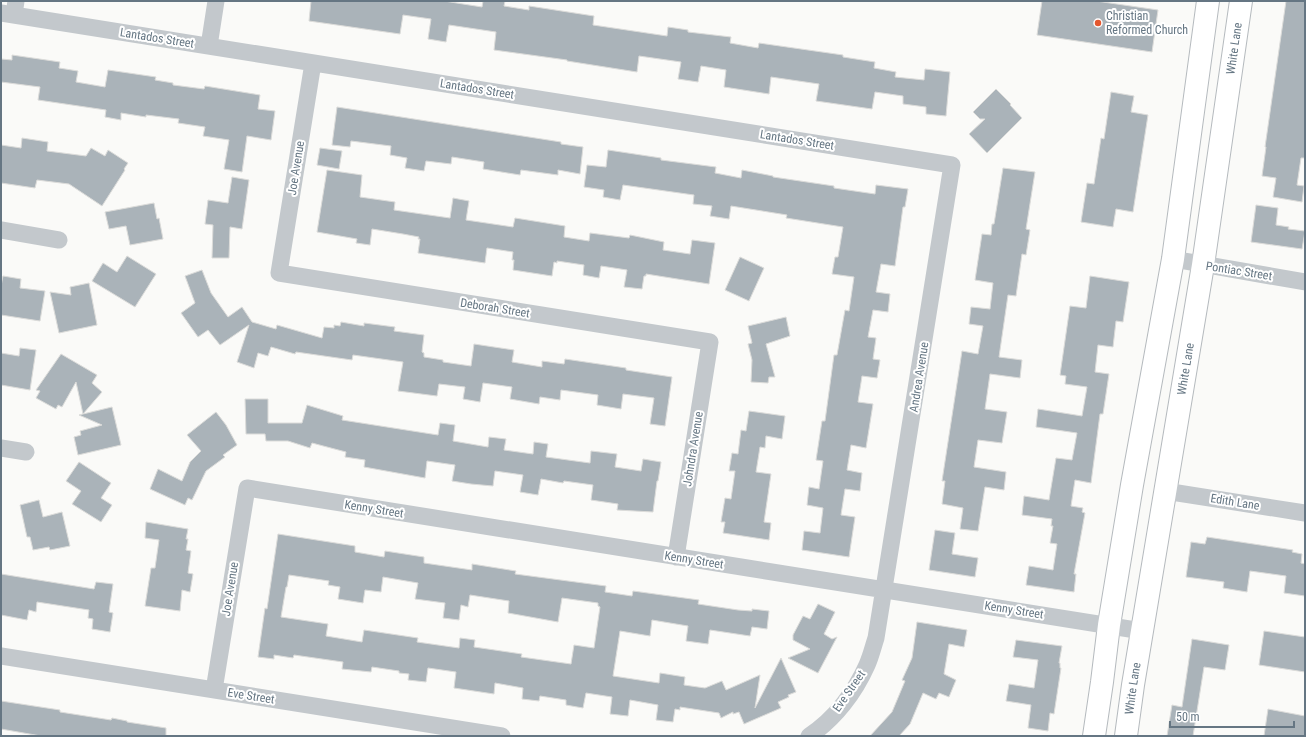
<svg xmlns="http://www.w3.org/2000/svg" width="1306" height="737" font-family="'Roboto Condensed',sans-serif">
  <rect width="100%" height="100%" fill="#fafaf8"/>
  <path fill="#aab3b9" stroke="#dcdcda" fill-rule="evenodd" d="M311,1H444L482,7L483,1H505L504,6L529,10V6L594,16L593,25L667,36L668,27L688,30V32L731,37L730,43L758,48L759,43L843,55V57L875,62L874,68L896,72L895,77L924,80L925,69L950,72L946,116L926,114V107L903,104V96L875,92L872,109L816,101L819,84L771,77L769,94L724,87L726,70L701,66L698,82L678,79L681,62L639,56L637,72L567,61V60L494,50L496,32L449,25L446,42L428,39L431,19L403,15L400,34L309,21Z
    M1042,1H1096L1158,10L1152,52L1037,35Z
    M1286,1H1305V158H1301L1297,185L1304,186L1302,202L1273,197L1276,178L1262,176L1266,147H1265Z
    M12,55L60,62L59,68L78,71L76,82L105,87L108,70L156,77L155,80L173,83V85L204,89L205,86L260,95L258,109L275,111L271,140L247,136L242,172L224,169L229,140L203,136L205,127L178,123L179,119L146,115V117L121,113V120L105,117L106,110L38,100L40,87L1,82V59L12,60Z
    M996,89L1011,104L1010,105L1022,118L987,153L969,134L985,119H980L973,112Z
    M1111,92L1134,96L1131,112L1148,115L1133,212L1116,209L1113,227L1081,222L1087,183L1094,184L1101,138L1104,139Z
    M337,107L561,142V144L583,147L580,174L558,170V175L521,170L520,175L483,169L484,162L452,157L451,164L426,161L424,171L405,168L407,158L390,155L391,146L351,141L350,147L332,145Z
    M22,138L48,142L47,151L86,156L91,148L105,156L108,150L128,163L124,169L125,170L102,206L69,184L37,180L35,188L1,183V145L21,148Z
    M320,148L342,151L339,169L317,165Z
    M608,150L661,158V160L716,167L715,173L741,178L742,170L773,176V177L834,186V188L875,194L876,185L908,189L905,207H903L895,266L881,264L876,292L890,294L888,312L873,310L868,337L876,338L873,359L880,360L877,378L862,376L858,402L873,404L866,448L851,445L847,470L862,473L860,491L845,489L841,515L855,517L849,557L802,550L804,531L820,533L823,508L807,505L809,487L819,489L823,461L816,460L822,421H825L834,355H837L845,310L849,311L854,277L832,274L835,257H838L843,227L786,218L787,215L731,206L729,219L710,216L712,206L693,204L694,195L623,185L620,200L603,197L604,190L584,187L587,165L606,167Z
    M1003,168L1035,172L1026,229L1030,230L1026,255L1022,254L1016,296L1008,295L999,357L1022,360L1020,378L990,374L985,409L1007,412L1002,443L978,440L974,467L1006,472L1004,490L985,487L978,531L960,529L963,508L942,504L945,481H942L962,351L978,354L983,326L969,324L971,307L990,309L993,283L975,280L982,234L991,235L992,224H994Z
    M327,170L362,175L360,197L395,202L394,210L450,218L453,198L469,201L466,220L513,227L515,218L565,226L564,237L589,241L590,233L629,238L630,235L664,242L663,250L690,254L692,240L715,243L709,284L646,274V276H644L642,289L624,287L627,270L601,266L599,278L583,275L584,265L557,261V263L554,262L552,276L513,270L514,260H512L513,252L487,248L485,263L418,253L420,239H418L419,237L403,234L372,229L370,245L356,243L357,239L317,232Z
    M232,177L249,180L242,229L230,227L229,258H212L213,225L205,224L208,200L228,203Z
    M154,203L157,219L159,218L163,239L130,245L126,226L109,229L105,212Z
    M1256,205L1278,208L1276,225L1289,227L1288,229L1305,231L1302,249L1251,242Z
    M127,256L156,274L135,307L92,281L103,263L117,272Z
    M740,257L764,268L749,301L725,290Z
    M202,270L211,293L228,317L242,307L252,322L276,329L277,325L322,338L324,327L334,328V325L340,326L341,322L364,326V323L395,327L394,331L424,335L422,352L424,353V357L443,360V362L471,366L474,344L514,350L512,362L542,367V361L564,364L565,359L626,368V370L672,377L665,426L650,424L654,398L623,394L621,409L597,405L598,395L561,390L560,400L540,397L539,404L510,399L512,387L483,383L480,402L463,399L465,387L439,384L437,396L398,391L403,362L353,355L352,360L296,352L295,354L271,347L268,356L258,353L254,368L237,362L249,325L220,345L208,330L198,337L181,313L195,303L185,276Z
    M3,276L21,279L20,288L45,291L40,321L1,315V286Z
    M1090,276L1129,282L1123,322L1116,321L1113,347L1098,345L1095,372L1109,374L1103,414H1100L1091,483L1075,480L1071,506L1083,508L1082,512L1085,513L1074,574H1076L1074,592L1026,585L1029,566L1053,570L1057,544L1050,543L1053,526H1051L1052,519L1022,515L1024,496L1049,500L1056,458L1072,460L1077,433L1036,427L1038,409L1082,416L1087,387L1065,384L1066,376L1060,375L1070,306L1086,308Z
    M89,283L97,325L59,333L50,292L71,295L70,287Z
    M786,317L790,336L766,344L775,377H769L768,383L751,382L752,360L748,344L752,343L748,326Z
    M20,348L36,350L30,390L1,385V353L19,356Z
    M61,354L97,375L92,383L102,392L83,414L112,407L121,445L78,455L74,437L81,435L80,431L102,425L79,415L83,414L76,382L62,407L58,405L56,409L36,398L40,391L36,390Z
    M245,399H268V423H302L307,405L343,416L342,420L438,435L440,423L455,425L453,441L488,447L489,437L506,439L504,450L533,454L534,442L548,444L546,457L590,463L591,451L617,454L615,467L641,471L643,459L661,462L658,481H657L653,512L617,510L618,504L591,500L593,485L564,481L563,483L541,479L538,495L520,492L523,475L495,471L493,486L471,484L452,481L455,465L427,461L425,478L364,467L365,460L345,457L346,452L312,443L310,448L288,441H266L265,434H246Z
    M749,411L785,416L782,439L766,436L765,448L760,447L756,472L771,474L764,522L771,523L769,540L723,533L725,522H721L725,498L731,499L735,471H729L732,453L738,454L741,430L746,431Z
    M216,412L226,425L237,445L223,455L225,457L206,471L192,500L188,498L185,505L150,489L158,469L182,481L190,462L201,451L187,435Z
    M79,462L111,483L101,498L112,505L101,522L72,504L81,491L66,481Z
    M39,500L43,517L62,512L70,546L50,550L49,547L33,550L30,537H27L20,505Z
    M146,522L188,529L186,539H188L186,550L191,551L188,573L193,574L190,592L182,590L180,611L145,606L151,568H155L159,540L145,538Z
    M935,530L955,533L952,554L978,558L975,577L929,570Z
    M278,534L355,546V552L384,557L385,551L424,557V563L472,570V564L516,571L515,574L606,586L605,592L632,596L633,591L699,600L698,604L738,610L752,611V609L769,611L767,629L752,627L750,636L710,630L708,644L686,641L688,626L652,620L650,636L620,631L613,676L659,683L660,673L685,677L684,685L705,688L722,681L726,690L760,675L755,708L781,658L796,692L788,695L789,697L778,702L781,708L744,724L739,712L733,714V712L721,718L719,713L680,707V710L675,709L673,722L656,720L658,705L630,700L628,716L610,714L612,697L586,693L583,708L566,705V700L540,696L539,701L522,699L523,688L495,683L494,694L454,688L456,672L428,668L426,682L408,680L409,674L399,673V671L372,667L371,672L342,669L343,662L294,655L293,658L274,655V659L258,657L265,608L267,609ZM289,575L329,581L328,585L340,587L338,599L363,603L365,590L381,592L383,577L418,583L415,599L445,603L443,618L459,620L461,605L468,607L470,595L509,601L508,613L558,622L562,598L598,603V606L600,607L594,648L574,645L571,664L521,657L522,654L474,647L475,640L460,638L459,648L417,642L418,638L364,630L362,642L326,636L328,624L281,617L286,587H287Z
    M1207,537L1293,550L1292,552L1302,554L1301,563L1305,564V596L1284,593L1286,576L1250,571L1247,592L1223,588L1224,582L1186,577L1191,542L1205,544Z
    M1,574L94,589L96,582L113,584L109,612L113,613L110,632L92,629L93,619L88,618L89,610L37,602L36,612L29,610L27,620L1,615Z
    M818,604L835,612L824,634L832,639L837,637L818,673L788,658L810,649L793,640V635L803,616L810,619Z
    M917,622L967,630L964,647L949,644L944,674L956,680L949,697L939,693L936,699L923,693L910,724L899,736H870L892,712L905,681L902,680L912,658Z
    M1264,631L1305,637V672L1259,665Z
    M1192,639L1229,645L1225,670L1204,667L1193,736H1167L1172,705L1182,707Z
    M1016,640L1062,646L1059,663H1060V668H1061L1054,714L1050,713L1048,731L1028,728L1031,705L1006,701L1009,684L1034,688L1038,660L1013,657Z
    M1,701L60,710V712L111,720L112,718L127,721V722L166,728V736H41L1,729Z
    M1268,709L1305,716V736H1264Z"/>
  <g fill="none" stroke-linecap="round" stroke-linejoin="round">
    <g stroke="#b5babe" stroke-width="24">
      <g id="major">
        <path d="M1094,736L1102,682L1109,625L1132,485L1173,259L1208,1"/>
        <path id="s1" d="M1126,736L1133,685L1203,265L1241,1"/>
      </g>
    </g>
    <path stroke="#c3c8cc" stroke-width="17" d="M1,13L952,165L876,638C873,647 871,656 867,665C855,692 835,719 809,736
      M14,15L16,1
      M209,46L216,1
      M313,63L279,273L710,342L676,557
      M1,230L59,240
      M1173,259L1305,282
      M1,448L26,452
      M1165,491L1305,513
      M1,656L502,736
      M214,690L247,488L1142,631"/>
    <use href="#major" stroke="#fff" stroke-width="22"/>
  </g>
  <circle fill="#e4572e" stroke="#fff" stroke-width="1.5" cx="1098" cy="23" r="4"/>
  <g text-anchor="middle" dominant-baseline="central" stroke-width="4" stroke-linejoin="round" paint-order="stroke">
    <g font-size="12" fill="#657683" stroke="#fff" text-anchor="start">
      <text x="1106" y="16">Christian<tspan x="1106" dy="14">Reformed Church</tspan></text>
    </g>
    <g font-size="12" fill="#657683" stroke="#fff">
      <text transform="translate(157 38) rotate(9)">Lantados Street</text>
      <text stroke="none"><textPath href="#s1" startOffset="696">White Lane</textPath></text>
      <text transform="translate(477 89) rotate(9)">Lantados Street</text>
      <text transform="translate(797 140) rotate(9)">Lantados Street</text>
      <text transform="translate(296 168) rotate(-81)">Joe Avenue</text>
      <text transform="translate(1239 271) rotate(9)">Pontiac Street</text>
      <text transform="translate(495 308) rotate(9)">Deborah Street</text>
      <text stroke="none"><textPath href="#s1" startOffset="372">White Lane</textPath></text>
      <text transform="translate(919 377) rotate(-81)">Andrea Avenue</text>
      <text transform="translate(693 449) rotate(-81)">Johndra Avenue</text>
      <text transform="translate(1235 502) rotate(9)">Edith Lane</text>
      <text transform="translate(374 509) rotate(9)">Kenny Street</text>
      <text transform="translate(694 560) rotate(9)">Kenny Street</text>
      <text transform="translate(230 589) rotate(-81)">Joe Avenue</text>
      <text transform="translate(1014 610) rotate(9)">Kenny Street</text>
      <text stroke="none"><textPath href="#s1" startOffset="48">White Lane</textPath></text>
      <text transform="translate(849 691) rotate(-55)">Eve Street</text>
      <text transform="translate(251 696) rotate(9)">Eve Street</text>
    </g>
  </g>
  <rect width="1306" height="737" fill="none" stroke="#657683" stroke-width="4"/>
  <path d="M1170 721v6h124v-6" fill="none" stroke="#657683" stroke-width="2"/>
  <text x="1176" y="721" font-size="12" fill="#657683" stroke="#ffffff" stroke-width="3" paint-order="stroke">50 m</text>
</svg>
